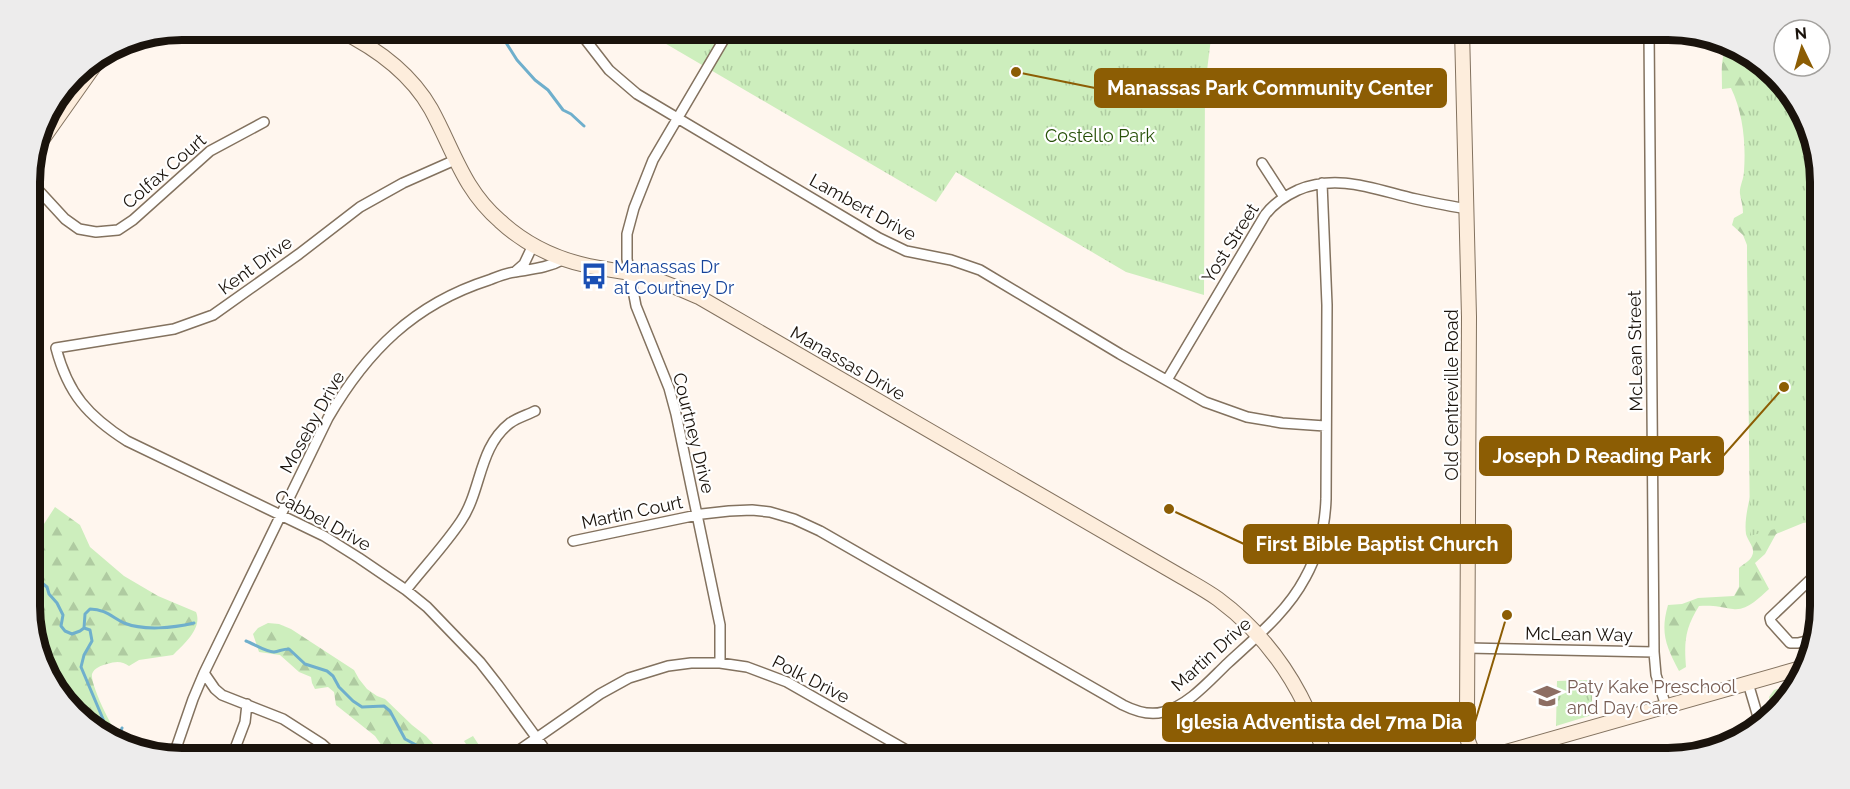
<svg xmlns="http://www.w3.org/2000/svg" width="1850" height="789" font-family="Raleway,sans-serif">
  <defs>
    <pattern id="forest-firs" width="22" height="20" patternUnits="userSpaceOnUse" patternTransform="scale(1.5)"><rect width="22" height="20" fill="#cdeebd"/><path d="M5 1l3.5 6h-7zM16 11l3.5 6h-7z" fill="#afcba1"/></pattern>
    <pattern id="park-tufts" width="24" height="20" patternUnits="userSpaceOnUse" patternTransform="scale(1.5)"><rect width="24" height="20" fill="#cdeebd"/><path d="M3 7l-1-3M5 7V3M7 7l1-3M15 17l-1-3M17 17v-4M19 17l1-3" fill="none" stroke="#afcba1"/></pattern>
  </defs>
  <rect width="100%" height="100%" fill="#fff6ee"/>
  <path fill="url(#forest-firs)" d="M1728,43L1788,89L1819,162L1820,527L1810,522L1803,523L1776,534L1765,554L1755,563L1769,589C1759,598 1747,611 1733,609C1719,607 1714,605 1699,606C1685,629 1684,641 1686,667L1679,671C1666,646 1660,633 1668,605L1682,604L1698,598L1734,596L1739,587V568C1743,564 1750,561 1752,556C1756,548 1748,542 1746,534C1744,519 1749,502 1752,488L1747,245L1743,235L1732,225L1734,218L1743,213C1743,206 1741,200 1740,194C1739,187 1744,179 1744,171C1746,143 1743,113 1731,88L1722,89C1722,73 1720,58 1728,43Z
    M55,507L80,525L90,547L124,576L158,596L196,612C203,628 183,645 173,655L139,660L129,666C122,661 116,661 107,664C102,665 94,668 92,674C90,685 115,735 123,742C126,746 127,745 131,746V748L135,750L124,748L62,700L31,627V544Z
    M268,623L279,624L291,629L354,670L359,679L367,689L377,696L385,699L412,725L426,736L447,759H391L375,736L336,705L334,692L328,687L315,689L312,683L311,677L299,672L280,655L259,652L253,634L258,628Z
    M1794,684L1772,713L1769,697L1774,690Z
    M473,736L488,759H476L464,741Z"/>
  <path fill="url(#park-tufts)" d="M666,30H1212L1205,87L1204,295L1126,272L956,172L936,202L656,38Z
    M1745,56L1788,89L1819,162L1820,516L1750,536Z
    M1592,680V715L1556,726L1557,681Z"/>
  <g fill="none" stroke-linecap="round" stroke-linejoin="round">
    <path stroke="#6fafcc" stroke-width="3" d="M498,30L517,60L535,80L548,90L563,110L571,114L584,126
      M31,580L42,583L47,587L49,594L57,603L63,615L61,626L65,631L72,634L80,631L84,628L85,614L90,609C105,609 112,617 124,623C144,631 173,628 194,623
      M84,628L90,630L92,641L84,655L81,667L103,719L107,734
      M246,641C254,644 266,652 274,652C280,651 283,649 289,649L305,664L327,671L333,676L339,687L353,701L362,707L384,706L390,711L405,739L431,753L438,759
      M117,742L122,728"/>
    <g stroke="#83725f" stroke-width="12">
      <path id="street" d="M578,30L609,70L637,94L879,238L906,251L951,260L980,270L1120,354L1205,402L1247,417L1282,423L1325,426
        M1649,30L1654,652L1656,675L1666,706
        M455,160L403,183L360,207L299,254L213,315L174,329L56,348C68,394 88,416 127,441L324,536L359,558L406,590L427,607L480,662L498,685L552,759
        M1262,163L1284,197
        M30,181L65,219L79,229L96,232L118,230L133,220L210,151L264,122
        M516,271L524,264L533,245
        M1167,380L1265,215C1274,203 1285,196 1298,190C1338,173 1376,190 1416,199C1433,203 1450,206 1467,209
        M573,541L702,514L729,511L752,510L770,512L794,519L820,531L1123,705C1135,711 1149,716 1163,712C1189,705 1209,681 1228,663C1256,637 1287,612 1305,578C1319,553 1325,527 1326,499L1327,305L1322,183
        M406,590C424,567 445,545 461,521C482,490 478,448 510,423C517,418 527,415 535,411
        M1814,639L1798,643H1790L1771,622L1770,618L1812,578L1820,577
        M1467,648L1654,652
        M720,663V625L676,414L669,388L636,306L627,259V234L634,208L653,160L723,41L733,30
        M204,673L215,689L222,695L283,719L322,744L339,759
        M1748,683L1761,727
        M234,751L252,759
        M518,751L600,694L629,678L668,666L691,663H720L747,667L787,682L922,759
        M173,757L193,699L204,673L328,418C367,351 414,304 489,280C497,277 506,273 515,272C532,269 548,268 564,259
        M231,759L245,722L247,704"/>
    </g>
    <g stroke="#83725f" stroke-width="16">
      <path id="secondary" d="M339,30C376,48 410,72 431,109C454,151 463,189 500,221C525,244 556,259 589,266C609,270 628,272 648,277C665,282 682,290 699,297L1182,577C1194,584 1207,591 1218,599C1272,639 1307,696 1326,759
        M1462,30L1469,317L1467,717L1468,741L1475,759
        M37,147L102,55
        M1481,759L1808,666"/>
    </g>
    <use href="#street" stroke="#fff" stroke-width="9"/>
    <use href="#secondary" stroke="#fdeddc" stroke-width="14"/>
  </g>
  <defs>
    <g id="bus-bare" transform="scale(2.07)"><path d="M-5-6H5V4H4V6H2V4H-2V6H-4V4H-5ZM-3.5-4V0h7V-4ZM-3.5 1.2v1.5H-2V1.2ZM2 1.2v1.5H3.5V1.2Z" fill="#1a4fb4" stroke="#fff" stroke-width="2.5" paint-order="stroke"/></g>
    <g id="school-bare" transform="scale(2.07)"><path d="M0-5L7-2L0 1L-7-2ZM-4 1L0 2.5L4 1V4Q0 6-4 4Z" fill="#8d6e63" stroke="#fff" stroke-width="2.5" paint-order="stroke"/></g>
  </defs>
  <g fill-rule="evenodd">
    <use href="#bus-bare" x="594" y="276"/>
    <use href="#school-bare" x="1547" y="696"/>
  </g>
  <g text-anchor="middle" dominant-baseline="central" stroke-width="4.5" stroke-linejoin="round" paint-order="stroke">
    <g font-size="18" fill="#285109" stroke="#fff">
      <text x="1100" y="135">Costello Park</text>
    </g>
    <g font-size="18" fill="#1a130c" stroke="#fff">
      <text transform="translate(164 171) rotate(-41)">Colfax Court</text>
      <text transform="translate(863 207) rotate(29)">Lambert Drive</text>
      <text transform="translate(1230 243) rotate(-58)">Yost Street</text>
      <text transform="translate(255 265) rotate(-36)">Kent Drive</text>
      <text transform="translate(1635 351) rotate(-91)">McLean Street</text>
      <text transform="translate(848 363) rotate(30)">Manassas Drive</text>
      <text transform="translate(1451 395) rotate(-90)">Old Centreville Road</text>
      <text transform="translate(312 422) rotate(-61)">Moseby Drive</text>
      <text transform="translate(694 433) rotate(76)">Courtney Drive</text>
      <text transform="translate(632 512) rotate(-12)">Martin Court</text>
      <text transform="translate(323 520) rotate(29)">Cabbel Drive</text>
      <text transform="translate(1579 634) rotate(1)">McLean Way</text>
      <text transform="translate(1211 654) rotate(-42)">Martin Drive</text>
      <text transform="translate(811 679) rotate(27)">Polk Drive</text>
    </g>
    <g font-size="18" fill="#164399" stroke="#fff" text-anchor="start">
      <text x="614" y="266">Manassas Dr<tspan x="614" dy="21">at Courtney Dr</tspan></text>
    </g>
    <g font-size="18" fill="#785e54" stroke="#fff" text-anchor="start">
      <text x="1567" y="686">Paty Kake Preschool<tspan x="1567" dy="21">and Day Care</tspan></text>
    </g>
  </g>
  <path d="M0 0H1850V789H0ZM182 40H1668A142 142 0 0 1 1810 182V606A142 142 0 0 1 1668 748H182A142 142 0 0 1 40 606V182A142 142 0 0 1 182 40Z" fill="#edecec" fill-rule="evenodd"/>
  <path fill="none" stroke="#1a130c" stroke-width="8" d="M182 40H1668A142 142 0 0 1 1810 182V606A142 142 0 0 1 1668 748H182A142 142 0 0 1 40 606V182A142 142 0 0 1 182 40Z"/>
  <path fill="none" stroke="#8c5d04" stroke-width="2" d="M1016 72L1095 88M1784 387L1723 456M1169 509L1244 544M1507 615L1475 722"/>
  <g fill="#8c5d04" stroke="#fff" stroke-width="2">
    <circle cx="1016" cy="72" r="6"/>
    <circle cx="1784" cy="387" r="6"/>
    <circle cx="1169" cy="509" r="6"/>
    <circle cx="1507" cy="615" r="6"/>
  </g>
  <g fill="#8c5d04" stroke="#8c5d04" stroke-width="2">
    <rect x="1095" y="69" width="351" height="38" rx="6"/>
    <rect x="1480" y="437" width="243" height="38" rx="6"/>
    <rect x="1244" y="525" width="267" height="38" rx="6"/>
    <rect x="1163" y="703" width="312" height="38" rx="6"/>
  </g>
  <g font-size="20" text-anchor="middle" font-weight="bold" fill="#fff">
    <text x="1270" y="95">Manassas Park Community Center</text>
    <text x="1602" y="463">Joseph D Reading Park</text>
    <text x="1377" y="551">First Bible Baptist Church</text>
    <text x="1319" y="729">Iglesia Adventista del 7ma Dia</text>
  </g>
  <g transform="translate(1802 48) rotate(355)"><circle r="28" fill="#ffffff" stroke="#a3a19e" stroke-width="1.5"/>
  <path d="M0-4.5L10 22L0 15L-10 22Z" fill="#8c5d04"/>
  <text y="-9" font-size="16" font-weight="bold" text-anchor="middle" fill="#1a130c">N</text>
  </g>
</svg>
